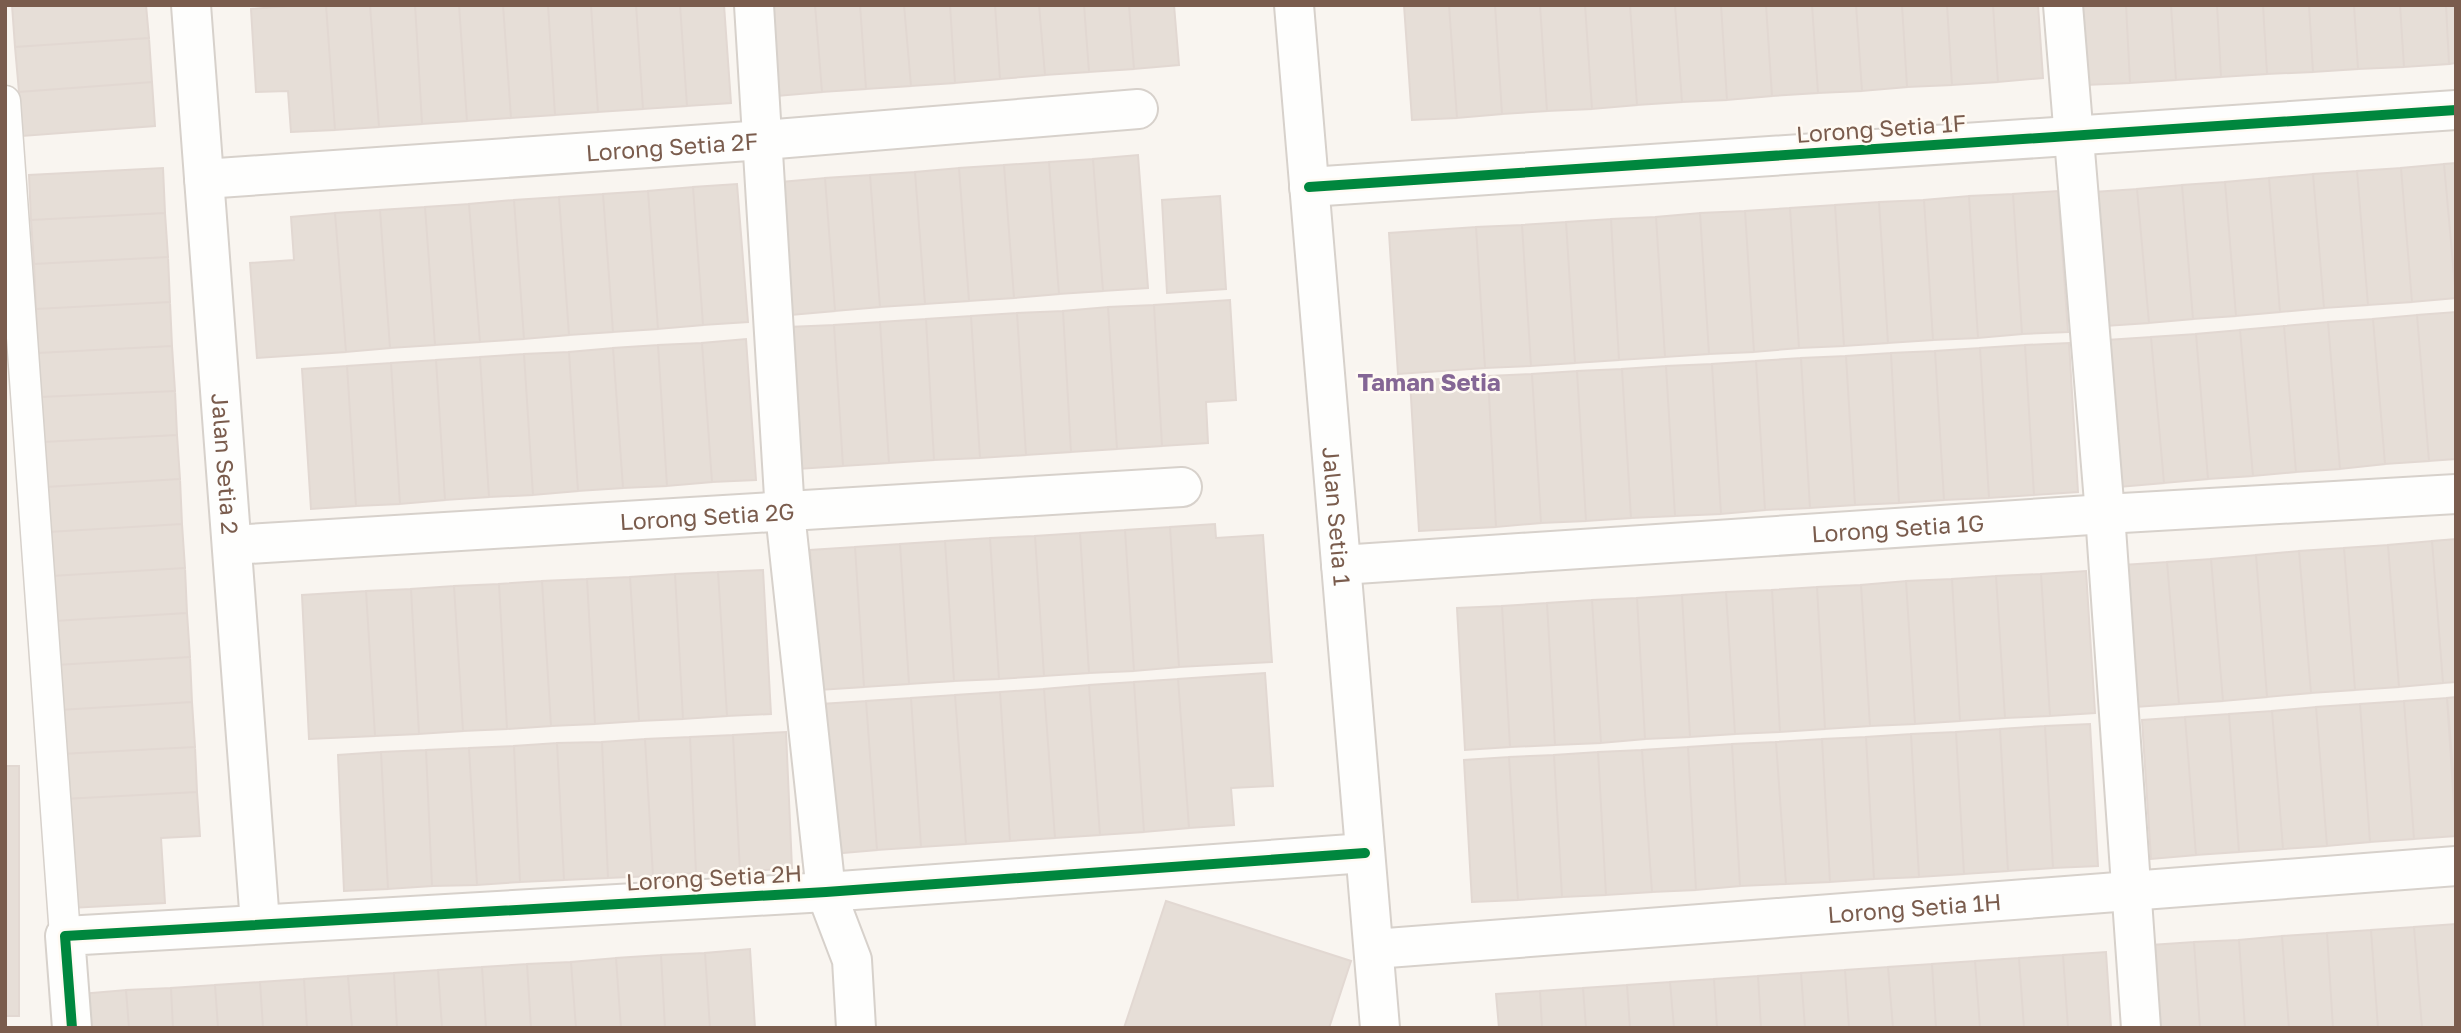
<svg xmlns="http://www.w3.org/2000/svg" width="2461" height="1033" font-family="'Golos Text',sans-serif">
  <rect width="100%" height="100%" fill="#f9f5f0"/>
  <path fill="#e6ded7" stroke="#e2d8d2" stroke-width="2" d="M12,5H146L149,38L15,47Z
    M300,5H326L335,130L291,132L288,91L256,92L251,9Z
    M326,5H370L379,127L335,130Z
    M370,5H415L422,124L379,127Z
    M415,5H459L467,121L422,124Z
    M459,5H503L511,118L467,121Z
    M503,5H548L555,115L511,118Z
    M548,5H591L598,112L555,115Z
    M591,5H636L643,109L598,112Z
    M636,5H680L687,106L643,109Z
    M680,5H724L731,103L687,106Z
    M770,5H815L822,92L777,96Z
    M815,5H860L866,89L822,92Z
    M860,5H904L911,86L866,89Z
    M904,5H950L955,83L911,86Z
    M950,5H995L1000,79L955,83Z
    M995,5H1039L1045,75L1000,79Z
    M1039,5H1084L1089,72L1045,75Z
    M1084,5H1129L1134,69L1089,72Z
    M1129,5H1174L1179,65L1134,69Z
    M1404,5H1449L1457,118L1412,120Z
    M1449,5H1495L1502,114L1457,118Z
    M1495,5H1540L1547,111L1502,114Z
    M1540,5H1585L1592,109L1547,111Z
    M1585,5H1630L1637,105L1592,109Z
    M1630,5H1675L1682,102L1637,105Z
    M1675,5H1721L1727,100L1682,102Z
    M1721,5H1766L1772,96L1727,100Z
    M1766,5H1812L1818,93L1772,96Z
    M1812,5H1856L1862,91L1818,93Z
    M1856,5H1902L1907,87L1862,91Z
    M1902,5H1947L1952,85L1907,87Z
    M1947,5H1993L1998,82L1952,85Z
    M1993,5H2038L2043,78L1998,82Z
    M2080,5H2126L2130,83L2085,85Z
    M2126,5H2171L2176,80L2130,83Z
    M2171,5H2217L2221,77L2176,80Z
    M2217,5H2263L2267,74L2221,77Z
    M2263,5H2309L2313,72L2267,74Z
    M2309,5H2354L2358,69L2313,72Z
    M2354,5H2400L2404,67L2358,69Z
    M2400,5H2446L2449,64L2404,67Z
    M2446,5H2456V63L2449,64Z
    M149,38L152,82L19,92L15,47Z
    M152,82L155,126L22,136L19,92Z
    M1138,155L1148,288L1103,291L1093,159Z
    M1093,159L1103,291L1059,294L1049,162Z
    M1049,162L1059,294L1014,298L1004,165Z
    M2456,163V298L2444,164Z
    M2444,164L2456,298L2412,302L2401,168Z
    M1004,165L1014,298L969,301L959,168Z
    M163,168L165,213L31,220L29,175Z
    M959,168L969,301L925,304L915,172Z
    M2401,168L2412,302L2368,305L2357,171Z
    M2357,171L2368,305L2324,308L2313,174Z
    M915,172L925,304L880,307L870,175Z
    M2313,174L2324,308L2280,312L2269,178Z
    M870,175L880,307L835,311L825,178Z
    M825,178L835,311L791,315L781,182Z
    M2269,178L2280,312L2236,316L2225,182Z
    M2225,182L2236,316L2193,319L2182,185Z
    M737,184L748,322L703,325L693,187Z
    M2182,185L2193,319L2149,323L2137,189Z
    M693,187L703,325L658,329L648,191Z
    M2137,189L2149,323L2105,326L2094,192Z
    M648,191L658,329L613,332L603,194Z
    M2058,191L2068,332L2022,334L2013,194Z
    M603,194L613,332L569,335L559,197Z
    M2013,194L2022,334L1978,338L1969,196Z
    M1220,196L1226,289L1167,293L1162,200Z
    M1969,196L1978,338L1933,340L1924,200Z
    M559,197L569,335L524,339L514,200Z
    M514,200L524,339L480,342L469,204Z
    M1924,200L1933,340L1888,343L1879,202Z
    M1879,202L1888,343L1844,346L1835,205Z
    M469,204L480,342L435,345L425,207Z
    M1835,205L1844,346L1799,348L1790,208Z
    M425,207L435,345L390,348L380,210Z
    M1790,208L1799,348L1754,352L1745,211Z
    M380,210L390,348L346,352L335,213Z
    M1745,211L1754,352L1709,354L1700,213Z
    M165,213L168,257L34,264L31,220Z
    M335,213L346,352L257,358L250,263L294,260L291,217Z
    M1700,213L1709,354L1665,357L1656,217Z
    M1656,217L1665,357L1619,360L1611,219Z
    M1611,219L1619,360L1575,363L1566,222Z
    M1566,222L1575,363L1531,366L1522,225Z
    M1522,225L1531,366L1485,368L1476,227Z
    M1476,227L1485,368L1398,374L1389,233Z
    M168,257L170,302L36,309L34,264Z
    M1230,300L1236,400L1206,402L1208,443L1162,446L1154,305Z
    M170,302L172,346L38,353L36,309Z
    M1154,305L1162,446L1117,449L1108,307Z
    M1108,307L1117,449L1071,452L1063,311Z
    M1063,311L1071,452L1026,455L1017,313Z
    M2456,312V459L2429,461L2417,315Z
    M1017,313L1026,455L980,458L971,316Z
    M2417,315L2429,461L2385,464L2373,319Z
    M971,316L980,458L934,460L926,319Z
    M926,319L934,460L889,463L880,322Z
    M2373,319L2385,464L2340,469L2328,322Z
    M880,322L889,463L843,466L834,325Z
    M2328,322L2340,469L2296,472L2284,326Z
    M834,325L843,466L797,469L788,327Z
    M2284,326L2296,472L2253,476L2240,330Z
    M2240,330L2253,476L2208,479L2196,334Z
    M2196,334L2208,479L2164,483L2151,337Z
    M2151,337L2164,483L2119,487L2107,340Z
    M746,339L756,480L712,482L702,343Z
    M702,343L712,482L667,486L658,345Z
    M2069,343L2078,492L2034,495L2025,345Z
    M658,345L667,486L623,488L613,348Z
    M2025,345L2034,495L1989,498L1980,348Z
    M172,346L175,391L41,397L38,353Z
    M613,348L623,488L578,491L569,352Z
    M1980,348L1989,498L1944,500L1935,351Z
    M1935,351L1944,500L1899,503L1891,353Z
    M569,352L578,491L533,495L524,354Z
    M1891,353L1899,503L1855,505L1846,356Z
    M524,354L533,495L489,497L480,357Z
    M1846,356L1855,505L1810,508L1801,358Z
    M480,357L489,497L445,500L436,360Z
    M1801,358L1810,508L1765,510L1756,361Z
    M436,360L445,500L400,504L391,363Z
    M1756,361L1765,510L1721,514L1712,364Z
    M391,363L400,504L356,506L347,366Z
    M1712,364L1721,514L1675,516L1666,366Z
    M347,366L356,506L311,509L302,369Z
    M1666,366L1675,516L1631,518L1622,369Z
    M1622,369L1631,518L1586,521L1577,371Z
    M1577,371L1586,521L1541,523L1532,374Z
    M1532,374L1541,523L1496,527L1488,376Z
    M1488,376L1496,527L1419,531L1410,381Z
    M175,391L177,435L43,442L41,397Z
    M177,435L180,479L46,487L43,442Z
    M180,479L182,524L48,532L46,487Z
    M182,524L185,568L51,576L48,532Z
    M1215,524L1216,538L1263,535L1272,662L1179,667L1170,527Z
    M1170,527L1179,667L1134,671L1125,530Z
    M1125,530L1134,671L1089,673L1080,533Z
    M1080,533L1089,673L1044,676L1035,536Z
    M1035,536L1044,676L999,679L990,538Z
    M990,538L999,679L954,681L945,541Z
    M2456,539V682L2443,683L2432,541Z
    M945,541L954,681L909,684L900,544Z
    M2432,541L2443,683L2399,687L2388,545Z
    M900,544L909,684L864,687L855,547Z
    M2388,545L2399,687L2355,690L2344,548Z
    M855,547L864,687L819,690L810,550Z
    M2344,548L2355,690L2311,693L2299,551Z
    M2299,551L2311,693L2267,697L2256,555Z
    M2256,555L2267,697L2223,701L2211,559Z
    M2211,559L2223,701L2179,704L2167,562Z
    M2167,562L2179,704L2135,707L2123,565Z
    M185,568L187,613L54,621L51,576Z
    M763,570L771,714L727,716L718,572Z
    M2086,571L2095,713L2050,716L2041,574Z
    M718,572L727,716L683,719L675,574Z
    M675,574L683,719L639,721L630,577Z
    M2041,574L2050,716L2005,718L1996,576Z
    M1996,576L2005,718L1960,721L1952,579Z
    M630,577L639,721L595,724L587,579Z
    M587,579L595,724L551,726L542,581Z
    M1952,579L1960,721L1915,724L1906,581Z
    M542,581L551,726L507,729L499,584Z
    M1906,581L1915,724L1870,726L1861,585Z
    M499,584L507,729L463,731L454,586Z
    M1861,585L1870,726L1825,729L1817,587Z
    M454,586L463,731L419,734L411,589Z
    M1817,587L1825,729L1780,732L1772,590Z
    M411,589L419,734L375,736L366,591Z
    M1772,590L1780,732L1735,734L1726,592Z
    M366,591L375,736L309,739L302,595Z
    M1726,592L1735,734L1690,737L1682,595Z
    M1682,595L1690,737L1645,739L1637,598Z
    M1637,598L1645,739L1601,743L1592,600Z
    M1592,600L1601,743L1555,745L1547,603Z
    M1547,603L1555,745L1510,747L1502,606Z
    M1502,606L1510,747L1465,750L1457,608Z
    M187,613L190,657L56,665L54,621Z
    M190,657L192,702L59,710L56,665Z
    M1265,673L1273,786L1231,788L1234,825L1189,828L1178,679Z
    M1178,679L1189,828L1144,832L1134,682Z
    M1134,682L1144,832L1100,835L1089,685Z
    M1089,685L1100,835L1055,838L1044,689Z
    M1044,689L1055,838L1010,841L1000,692Z
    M1000,692L1010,841L966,844L955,695Z
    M955,695L966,844L921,847L911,698Z
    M2456,697V806L2447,698Z
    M911,698L921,847L877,850L866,701Z
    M2447,698L2456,836L2414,839L2404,701Z
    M866,701L877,850L832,854L821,704Z
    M2404,701L2414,839L2370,842L2360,704Z
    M192,702L195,747L61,754L59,710Z
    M2360,704L2370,842L2327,846L2316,707Z
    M2316,707L2327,846L2283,849L2272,711Z
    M2272,711L2283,849L2239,852L2229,714Z
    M2229,714L2239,852L2196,855L2185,717Z
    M2185,717L2196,855L2151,859L2142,720Z
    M2090,724L2098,866L2053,868L2045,726Z
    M2045,726L2053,868L2008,871L2000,729Z
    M2000,729L2008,871L1964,874L1956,732Z
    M786,732L792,868L740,872L733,735Z
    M1956,732L1964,874L1919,877L1911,734Z
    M1911,734L1919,877L1874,879L1866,737Z
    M733,735L740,872L696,873L690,737Z
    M690,737L696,873L653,876L645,739Z
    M1866,737L1874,879L1830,882L1822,739Z
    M645,739L653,876L608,878L602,742Z
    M1822,739L1830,882L1786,884L1776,742Z
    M602,742L608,878L564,880L557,743Z
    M1776,742L1786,884L1740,886L1732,744Z
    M557,743L564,880L520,882L514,746Z
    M1732,744L1740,886L1696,890L1688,747Z
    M514,746L520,882L477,885L469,748Z
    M195,747L197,792L64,799L61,754Z
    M1688,747L1696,890L1652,892L1642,750Z
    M469,748L477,885L432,886L426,750Z
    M426,750L432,886L388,889L381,752Z
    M1642,750L1652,892L1606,895L1598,752Z
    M381,752L388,889L344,891L338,755Z
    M1598,752L1606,895L1562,897L1554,755Z
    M1554,755L1562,897L1518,900L1509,757Z
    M1509,757L1518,900L1472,902L1464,760Z
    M5,766H19V1016H5Z
    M197,792L200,836L161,838L165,903L70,908L64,799Z
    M1166,901L1351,961L1329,1028H1124Z
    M2456,924V1028H2422L2414,927Z
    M2414,927L2422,1028H2378L2371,930Z
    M2371,930L2378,1028H2333L2327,933Z
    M2327,933L2333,1028H2289L2282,936Z
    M2282,936L2289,1028H2245L2239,940Z
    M2239,940L2245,1028H2200L2194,942Z
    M2194,942L2200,1028H2156L2151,945Z
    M750,949L755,1028H710L705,953Z
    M2106,952L2111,1028H2068L2063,955Z
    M705,953L710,1028H665L661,955Z
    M661,955L665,1028H621L616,958Z
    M2063,955L2068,1028H2024L2019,958Z
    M616,958L621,1028H576L571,962Z
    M2019,958L2024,1028H1980L1975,961Z
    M1975,961L1980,1028H1936L1932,964Z
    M571,962L576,1028H531L527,964Z
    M527,964L531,1028H486L482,967Z
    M1932,964L1936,1028H1893L1888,967Z
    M482,967L486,1028H442L438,970Z
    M1888,967L1893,1028H1849L1845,970Z
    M438,970L442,1028H397L394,973Z
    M1845,970L1849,1028H1805L1801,973Z
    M394,973L397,1028H352L348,976Z
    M1801,973L1805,1028H1761L1758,976Z
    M348,976L352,1028H307L304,979Z
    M1758,976L1761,1028H1717L1714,979Z
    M304,979L307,1028H263L260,982Z
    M1714,979L1717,1028H1674L1670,982Z
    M260,982L263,1028H218L215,985Z
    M1670,982L1674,1028H1630L1627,985Z
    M215,985L218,1028H173L171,988Z
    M1627,985L1630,1028H1586L1583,988Z
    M171,988L173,1028H129L126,990Z
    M1583,988L1586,1028H1542L1540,991Z
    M126,990L129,1028H84L81,994Z
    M1540,991L1542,1028H1499L1496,994Z"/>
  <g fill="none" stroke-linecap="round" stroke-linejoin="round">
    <g stroke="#d7d1cb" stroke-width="33">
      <path id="lane" d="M5,101L65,936"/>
    </g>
    <g stroke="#d7d1cb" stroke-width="42">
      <g id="street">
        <path id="s1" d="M191,5L260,923"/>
        <path d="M754,5L785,513L826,892L852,960L856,1028"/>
        <path id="s2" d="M1294,5L1380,1028"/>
        <path d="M2063,5L2105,514L2141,1028"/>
        <path id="s3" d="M204,179L764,140L1138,109"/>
        <path d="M1309,187L2456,110"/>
        <path id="s4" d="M232,545L1182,487"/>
        <path id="s5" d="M1341,565L2105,514L2456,494"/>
        <path id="s6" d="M1374,949L2456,866"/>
        <path d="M72,1028L65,936L826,892L1365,853"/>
      </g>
    </g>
    <use href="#lane" stroke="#fefefd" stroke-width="30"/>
    <use href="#street" stroke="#fefefd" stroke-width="38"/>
    <g stroke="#fffaf3" stroke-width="15">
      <path id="cycleway" d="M1309,187L2456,110
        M72,1028L65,936L826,892L1365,853"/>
    </g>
    <use href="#cycleway" stroke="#00873e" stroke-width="10"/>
  </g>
  <g text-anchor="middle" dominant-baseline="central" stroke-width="5" stroke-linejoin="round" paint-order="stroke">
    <g font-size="23" fill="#7a5c4d" stroke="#fffaf3">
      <text transform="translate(1881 128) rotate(-4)">Lorong Setia 1F</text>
      <text stroke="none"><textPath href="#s3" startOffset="469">Lorong Setia 2F</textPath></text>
      <text stroke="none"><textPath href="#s1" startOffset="460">Jalan Setia 2</textPath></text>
      <text stroke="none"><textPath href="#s2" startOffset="513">Jalan Setia 1</textPath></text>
      <text stroke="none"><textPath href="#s4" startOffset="476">Lorong Setia 2G</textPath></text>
      <text stroke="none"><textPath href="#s5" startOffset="558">Lorong Setia 1G</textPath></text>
      <text transform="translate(714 877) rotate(-3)">Lorong Setia 2H</text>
      <text stroke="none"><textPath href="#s6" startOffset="542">Lorong Setia 1H</textPath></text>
    </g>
    <g font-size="24" font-weight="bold" fill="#846695" stroke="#fffaf3">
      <text x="1429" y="381">Taman Setia</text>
    </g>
  </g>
  <rect width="2461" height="1033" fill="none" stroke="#7a5c4d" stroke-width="14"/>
</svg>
